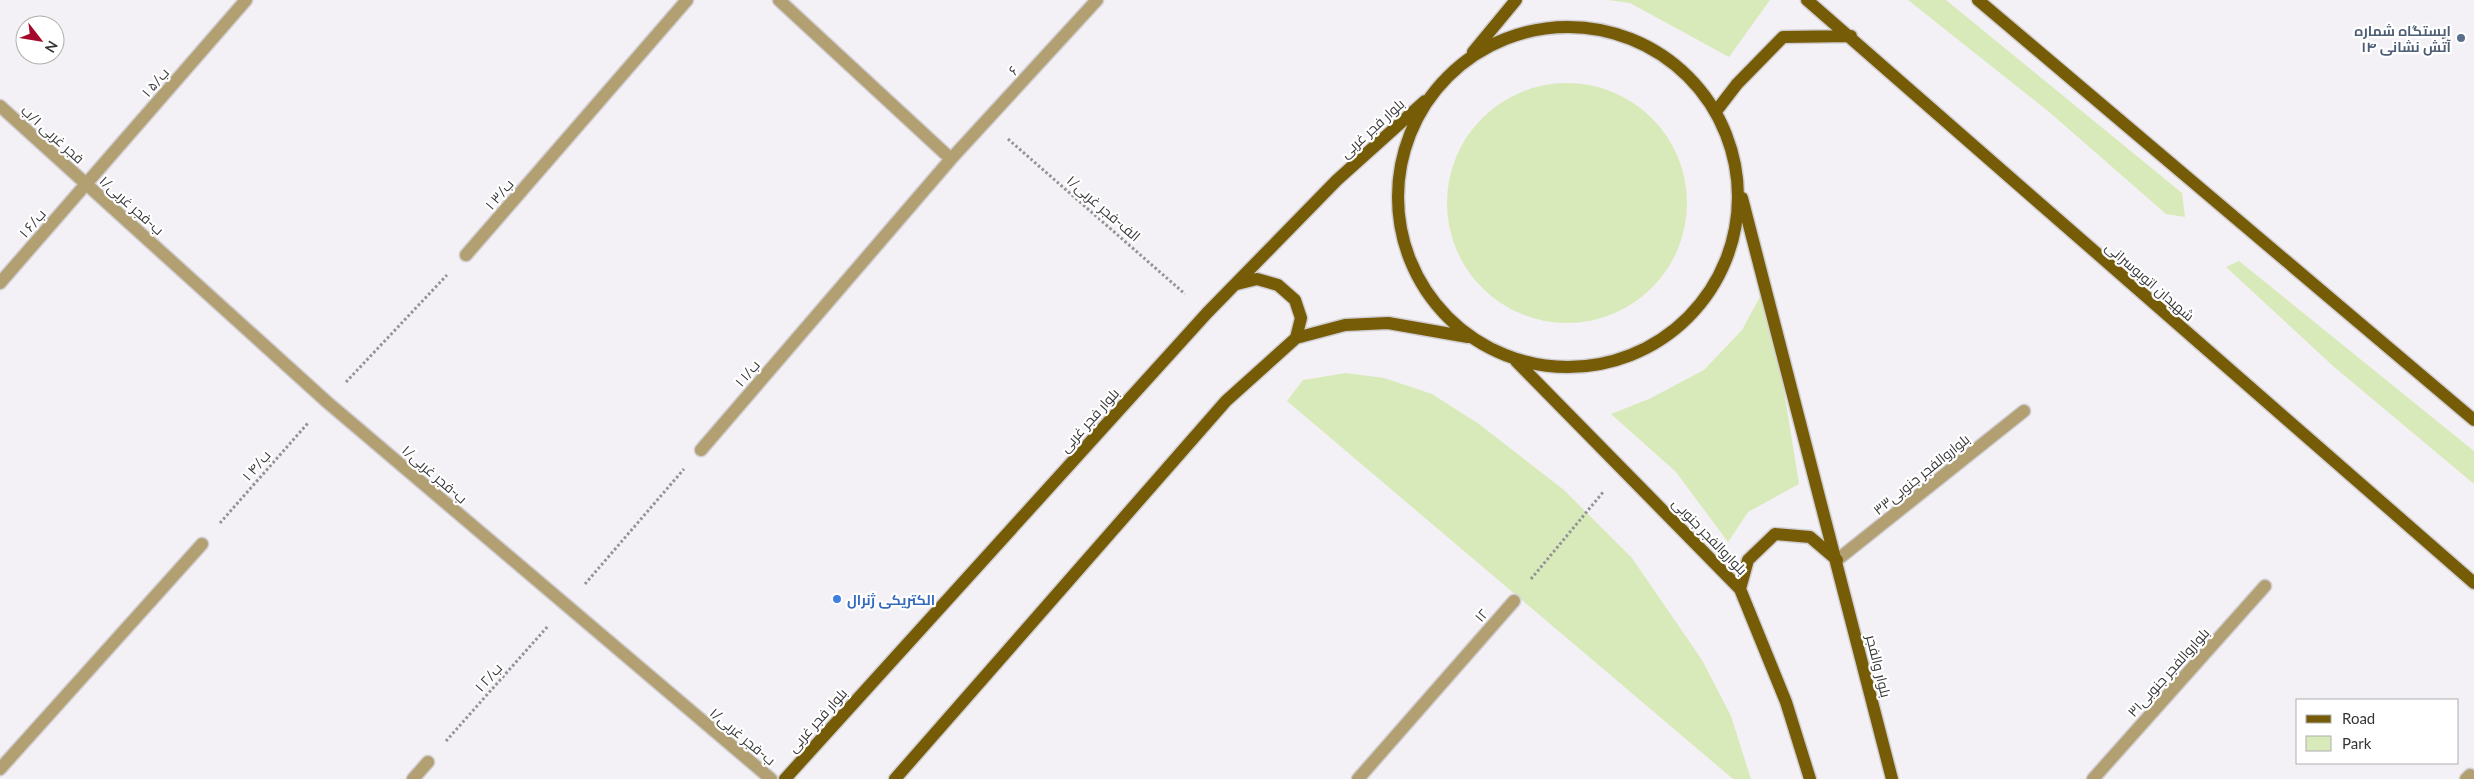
<svg xmlns="http://www.w3.org/2000/svg" width="2474" height="779" font-family="Lato,Cairo,sans-serif">
  <rect width="100%" height="100%" fill="#f3f1f5"/>
  <path fill="#d8eab9" d="M1608,0H1770L1729,57L1630,3Z
    M1908,0H1946L2182,193L2185,217L2166,214L2048,111Z
    M1447 203a120 120 0 1 1 240 0a120 120 0 1 1-240 0Z
    M2239,261L2474,451V484L2333,366L2226,267Z
    M1767,284L1799,484L1748,512L1728,542L1676,472L1611,414L1649,399L1704,370L1742,330Z
    M1346,373L1384,378L1432,394L1479,424L1564,490L1632,558L1702,660L1731,716L1751,779H1733L1287,401L1303,380Z"/>
  <g fill="none" stroke-linecap="round" stroke-linejoin="round">
    <g stroke="#d1cfd3" stroke-width="15">
      <path id="minor" d="M779,0L951,159
        M0,106L327,402L771,779
        M466,255L687,0
        M0,283L246,0
        M701,450L951,159L1097,0
        M1837,560L2024,411
        M0,769L202,544
        M413,779L428,762
        M1358,779L1514,601
        M2093,779L2265,586
        M2466,779L2470,775"/>
    </g>
    <g stroke="#d1cfd3" stroke-width="15">
      <path id="major" d="M1807,0L2474,583
        M1978,0L2474,420
        M1398 197a170 170 0 1 1 340 0a170 170 0 1 1-340 0Z
        M1473,52L1516,0
        M1717,110L1737,84L1783,37L1851,36
        M1742,198L1892,779
        M1237,284L1257,279L1278,285L1295,300L1301,318L1296,338
        M1516,361L1740,589L1786,702L1810,779
        M1740,589L1748,560L1775,534L1810,537L1837,560
        M785,779L1207,313L1337,180L1425,101
        M895,779L1226,401L1296,338L1345,325L1388,323L1468,337"/>
    </g>
    <path stroke="#939295" stroke-width="3" stroke-dasharray="2.5 2.5" stroke-linecap="butt" d="M1008,139L1185,294
      M346,382L447,275
      M220,523L308,423
      M1531,579L1604,491
      M585,584L684,469
      M446,741L548,626"/>
    <use href="#minor" stroke="#b2a073" stroke-width="12"/>
    <use href="#major" stroke="#775c07" stroke-width="12"/>
  </g>
  <circle fill="#5c6f8a" stroke="#fff" stroke-width="2" cx="2461" cy="38" r="5"/>
  <circle fill="#3f7fe0" stroke="#fff" stroke-width="2" cx="837" cy="599" r="5"/>
  <g text-anchor="middle" dominant-baseline="central" stroke-width="4.5" stroke-linejoin="round" paint-order="stroke">
    <g font-size="14" font-weight="bold" fill="#4e5e75" stroke="#fff" text-anchor="end">
      <text x="2451" y="30">ایستگاه شماره<tspan x="2451" dy="16">۱۴ آتش نشانی</tspan></text>
    </g>
    <g font-size="14" fill="#363537" stroke="#fff">
      <text transform="translate(1013 70) rotate(-48)">۶</text>
      <text transform="translate(155 82) rotate(-49)">۱ ب/۵</text>
      <text transform="translate(1372 128) rotate(-42)">بلوار فجر غربی</text>
      <text transform="translate(53 134) rotate(42)">فجر غربی ۱/ب</text>
      <text transform="translate(499 194) rotate(-49)">۱ ب/۳</text>
      <text transform="translate(132 205) rotate(42)">۱/ب-فجر غربی</text>
      <text transform="translate(1104 208) rotate(41)">۱/الف-فجر غربی</text>
      <text transform="translate(32 223) rotate(-49)">۱ ب/۶</text>
      <text transform="translate(2150 281) rotate(41)">شهیدان اتوبوسرانی</text>
      <text transform="translate(747 373) rotate(-49)">۱ ب/۱</text>
      <text transform="translate(1089 420) rotate(-48)">بلوار فجر غربی</text>
      <text transform="translate(256 465) rotate(-49)">۱ ب/۴</text>
      <text transform="translate(435 474) rotate(41)">۱/ب-فجر غربی</text>
      <text transform="translate(1921 474) rotate(-39)">بلواروالفجر جنوبی۳۳</text>
      <text transform="translate(1710 536) rotate(46)">بلواروالفجر جنوبی</text>
      <text transform="translate(1481 615) rotate(-49)">۱۲</text>
      <text transform="translate(1879 666) rotate(76)">بلوار والفجر</text>
      <text transform="translate(2168 672) rotate(-48)">بلواروالفجر جنوبی۳۱</text>
      <text transform="translate(488 677) rotate(-48)">۱ ب/۲</text>
      <text transform="translate(817 720) rotate(-48)">بلوار فجر غربی</text>
      <text transform="translate(743 736) rotate(40)">۱/ب-فجر غربی</text>
    </g>
    <g font-size="14" font-weight="bold" fill="#366cbe" stroke="#fff" text-anchor="start">
      <text x="847" y="599">الکتریکی ژنرال</text>
    </g>
  </g>
  <rect x="2296" y="699" width="162" height="65" fill="#ffffff" stroke="#afaeaf"/>
  <rect x="2306" y="715" width="25" height="8" fill="#775c07" stroke="#afaeaf"/>
  <text x="2342" y="724" font-size="15" fill="#363537">Road</text>
  <rect x="2306" y="736" width="25" height="15" fill="#d8eab9" stroke="#afaeaf"/>
  <text x="2342" y="749" font-size="15" fill="#363537">Park</text>
  <g transform="translate(40 40) rotate(121)"><circle r="24" fill="#ffffff" stroke="#afaeaf"/>
  <path d="M0-4L9 19L0 12L-9 19Z" fill="#a5092c"/>
  <text y="-8" font-size="14" font-weight="bold" text-anchor="middle" fill="#363537">N</text>
  </g>
</svg>
